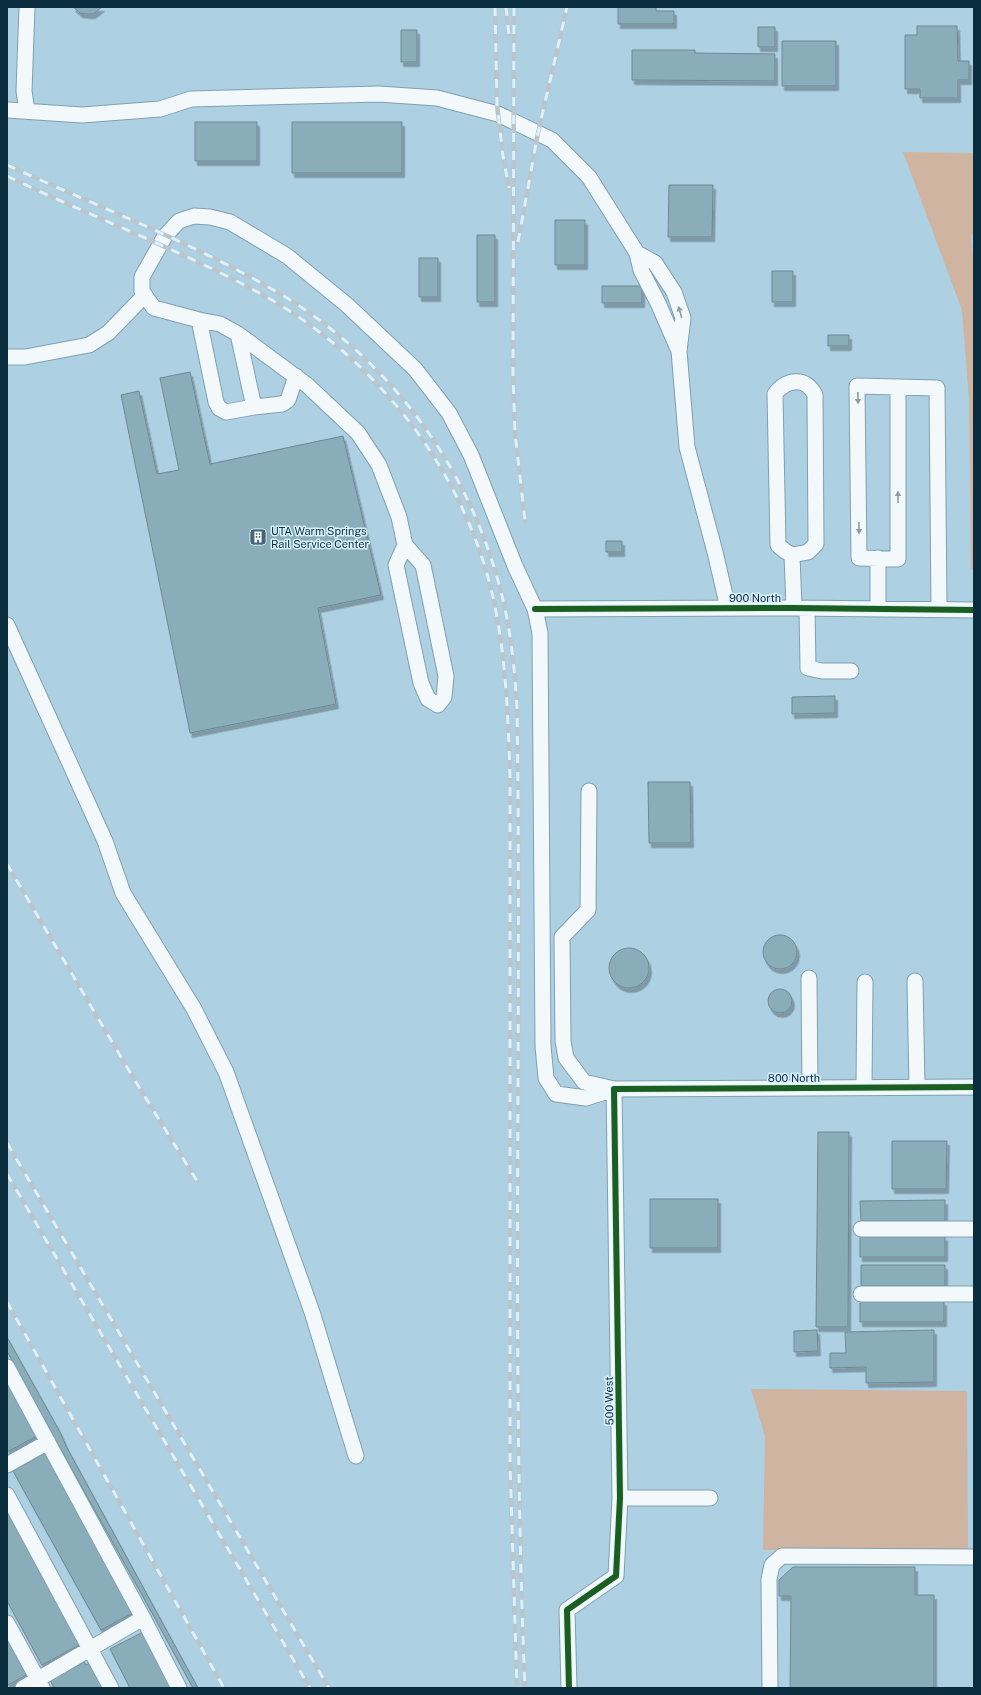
<svg xmlns="http://www.w3.org/2000/svg" width="981" height="1695" font-family="'Public Sans',sans-serif">
  <defs>
    <filter id="shadow"><feDropShadow dx="2.5" dy="4.5" stdDeviation="0" flood-color="#0004"/></filter>
  </defs>
  <rect width="100%" height="100%" fill="#add0e3"/>
  <path fill="#ceb4a1" d="M903,152L974,153V231L971,237L974,268V570L971,568L969,400L962,310Z
    M751,1389L967,1391L968,1550H763L765,1436Z"/>
  <path fill="#89adb9" stroke="#6f8994" filter="url(#shadow)" d="M73,7H102L93,14H87L80,13Z
    M618,7H656V11H674V24H618Z
    M917,26H957L958,61H969V80H958V98H920V89H905V35H917Z
    M758,27H775V47H758Z
    M401,30H417V62H401Z
    M782,41H836V86H782Z
    M632,50H695V53L775,54V81L632,80Z
    M195,122H257V161H195Z
    M292,122H402V173H292Z
    M669,185H713L712,237H668Z
    M555,220H585V265H555Z
    M477,235H495V302H477Z
    M419,258H438V297H419Z
    M772,271H793V302H772Z
    M602,286H642V303H602Z
    M828,335H849V346H828Z
    M190,372L210,464L343,436L381,595L318,608L336,704L190,733L121,395L139,391L157,474L179,470L160,378Z
    M606,541H622V552H606Z
    M835,696V713L792,714V697Z
    M648,782H690L691,843H649Z
    M763 952a17 17 0 1 1 34 0a17 17 0 1 1-34 0Z
    M609 968a20 20 0 1 1 40 0a20 20 0 1 1-40 0Z
    M768 1001a12 12 0 1 1 24 0a12 12 0 1 1-24 0Z
    M818,1132H849L848,1327H816Z
    M892,1141H947L946,1189H892Z
    M650,1199H718V1248H650Z
    M945,1200V1221H861L860,1201Z
    M860,1236H945V1257H860Z
    M861,1265H945V1286H861Z
    M860,1301H944V1322H860Z
    M817,1330L818,1351L794,1352V1331Z
    M934,1330V1382L866,1383V1367L830,1368V1353H846L845,1332Z
    M7,1337L60,1432L66,1446L198,1688H193L146,1602L60,1448L7,1351Z
    M7,1381L37,1436L7,1452Z
    M45,1453L133,1613L101,1630L13,1471Z
    M7,1510L81,1644L42,1665L7,1601Z
    M793,1567H915V1595H934V1688H790L791,1596H779V1580Z
    M7,1632L30,1673L8,1685L7,1683Z
    M143,1632L172,1688H130L110,1649Z
    M84,1662L86,1665L90,1663L103,1688H54L50,1680Z"/>
  <g fill="none" stroke-linecap="round" stroke-linejoin="round">
    <g stroke="#80a0b0" stroke-width="17">
      <path id="minor" d="M7,110L82,115L160,109L191,99L379,94L437,98L498,114L552,140L589,177L637,253
        M27,111L24,91L27,7
        M199,320L216,402L219,408L226,412L254,407L238,334
        M679,351L658,303L641,270L637,253L655,263L674,292L683,318L679,351L687,447L715,552L728,608
        M7,357H25L89,345L108,333L145,295
        M898,387V559L859,558L857,386L937,388L939,609
        M254,407L282,404L288,400L296,376
        M405,545L396,565L421,683L428,699L438,705L444,697L446,676L423,565L405,545L399,517L379,465L358,433L307,385L238,334L220,324L199,320L154,308L142,292V277L165,236L179,221L194,216L210,217L230,222L287,256L347,305L415,369L449,413L471,455L515,566L535,609L540,633L543,1046L546,1078L556,1094L586,1098L614,1089
        M792,555L808,552L816,544L815,395C806,376 786,379 775,394L778,545L785,551L792,555L794,608
        M878,558V609
        M807,608L808,668L822,671H851
        M535,609L794,608L974,610
        M7,625L105,841L123,893L194,1009L226,1072L312,1312L356,1456
        M589,791L588,910L562,937L563,1041L566,1058L584,1082L614,1089L974,1087
        M809,978L810,1088
        M915,981L917,1087
        M864,1087L865,982
        M861,1229H974
        M861,1294H974
        M7,1367L143,1618L179,1688
        M7,1465L48,1442
        M7,1495L111,1688
        M620,1498H710
        M7,1623L42,1687
        M23,1688L143,1618
        M569,1688L567,1610L616,1576L620,1498L614,1089
        M770,1688L769,1579L772,1565L782,1556L974,1557"/>
    </g>
    <use href="#minor" stroke="#f3f8fb" stroke-width="15"/>
    <g stroke="#bbc6cc" stroke-width="4.5">
      <path id="rail" d="M495,7L497,105L503,156L509,188
        M506,7L509,35
        M514,7L513,376L515,433L525,521
        M7,165C92,204 181,238 263,284C387,352 475,470 505,609C512,641 515,675 517,708C522,1035 511,1362 525,1688
        M7,176C92,217 181,250 263,295C376,358 464,470 493,597C506,656 508,715 510,775V1463L517,1688
        M518,242L538,133L567,7
        M7,864L131,1074L197,1181
        M7,1143L329,1688
        M7,1174L310,1688
        M7,1302L224,1688"/>
    </g>
    <use href="#rail" stroke="#daf1ff" stroke-width="3" stroke-dasharray="9" stroke-linecap="butt"/>
    <g stroke="#daf1ff" stroke-width="8">
      <path id="cycleway" d="M535,609L794,608L974,610
        M569,1688L567,1610L616,1576L620,1498L614,1089L974,1087"/>
    </g>
    <use href="#cycleway" stroke="#1b5e20" stroke-width="6"/>
  </g>
  <defs><path id="oneway-solid" d="M-6-.8H1V-3.2L6.5 0L1 3.2V.8H-6Z"/></defs>
  <g fill="#8a9da6">
    <use href="#oneway-solid" transform="translate(680 312) rotate(-107)"/>
    <use href="#oneway-solid" transform="translate(858 398) rotate(89)"/>
    <use href="#oneway-solid" transform="translate(898 497) rotate(-90)"/>
    <use href="#oneway-solid" transform="translate(859 528) rotate(89)"/>
  </g>
  <defs>
    <g id="building-square" transform="scale(0.9)"><rect x="-9" y="-9" width="18" height="18" rx="4" fill="#436678" stroke="#daf1ff"/><path d="M-4-6H4V6H1V3H-1V6H-4ZM-2.5-4.3h1.7v1.8h-1.7ZM.8-4.3h1.7v1.8H.8ZM-2.5-1h1.7V.8h-1.7ZM.8-1h1.7V.8H.8Z" fill="#fff"/></g>
  </defs>
  <g fill-rule="evenodd">
    <use href="#building-square" x="258" y="537"/>
  </g>
  <g text-anchor="middle" dominant-baseline="central" stroke-width="3" stroke-linejoin="round" paint-order="stroke">
    <g font-size="11" fill="#0a2d3e" stroke="#daf1ff" text-anchor="start">
      <text x="271" y="531">UTA Warm Springs<tspan x="271" dy="13">Rail Service Center</tspan></text>
    </g>
    <g font-size="11" fill="#0a2d3e" stroke="#daf1ff">
      <text x="755" y="598">900 North</text>
      <text x="794" y="1078">800 North</text>
      <text transform="translate(609 1401) rotate(-91)">500 West</text>
    </g>
  </g>
  <rect width="981" height="1695" fill="none" stroke="#0a2d3e" stroke-width="16"/>
</svg>
